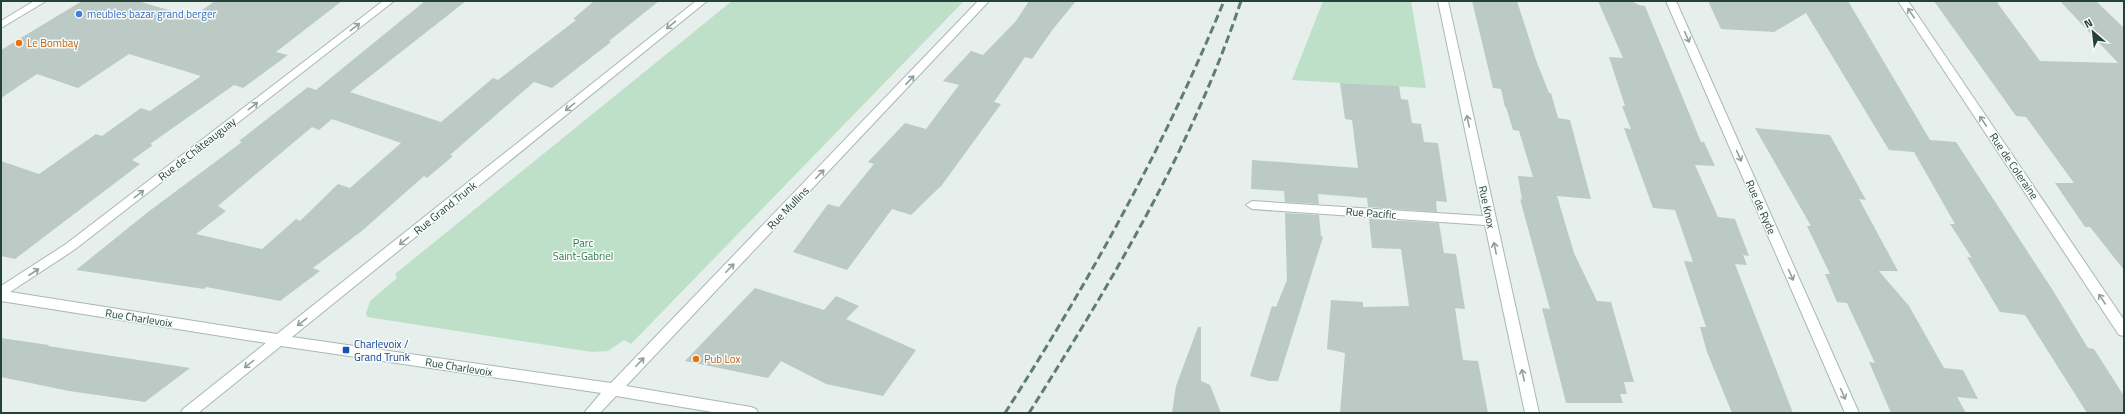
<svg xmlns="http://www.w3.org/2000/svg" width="2125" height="414" font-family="'Titillium Web',sans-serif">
  <rect width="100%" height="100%" fill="#e6efeb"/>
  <path fill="#bfe0c8" d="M732,1H964L631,344L624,340L608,351L592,352L367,317L366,313L370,301L397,278L395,274Z
    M1323,1H1411L1426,88L1292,80Z"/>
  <path fill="#bbcac4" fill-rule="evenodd" d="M82,1H138L192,17L215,1H342L276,52L288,55L243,88L234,85L150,144L153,145L132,160L140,164L15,259L1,256V161L39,174L96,134L102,136L141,108L150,111L201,76L129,54L78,88L37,74L1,98V50Z
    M425,1H466L350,92L441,122L493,78L498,80L576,20L573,19L594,1H659L609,41L611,42L552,88L534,82L450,155L453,156L427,178L424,176L363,230L313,268L320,271L280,301L206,287L204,289L76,270L148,212L242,142L239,141L308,87L316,90ZM332,119L401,143L350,188L338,184L300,221L296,219L262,249L196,234L226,211L218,206L312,127L319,130Z
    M1029,1H1076L1053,29L1032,59L1025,57L994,102L1001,104L942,185L911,215L892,209L847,270L793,252L828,204L839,207L874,164L868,162L905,123L926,129L959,85L943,81L971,51L983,55L1016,21Z
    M1472,1H1517L1536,60L1549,93H1551L1558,118L1570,120L1591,199L1557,196L1574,253L1597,301L1611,302L1634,382H1624L1627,394H1620L1623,403H1566L1542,308L1550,309L1520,199L1522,200L1518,176L1533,177L1519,131L1513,130L1506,107H1505L1501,89L1493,88Z
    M1598,1H1631L1639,5L1645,6L1701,142H1704L1715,166L1695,165L1718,217L1735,219L1749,256L1743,255L1747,265L1735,264L1793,413H1732L1707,352L1700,327H1706L1684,261L1693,262L1675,210L1653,208L1624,128L1631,129L1622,106H1625L1609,57L1623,58Z
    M1708,1H1848L1930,140L1956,142L2052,289L2088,348L2094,349L2124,396V413H2087L2025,315L2000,312L1967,257L1972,258L1950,224H1955L1914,152L1889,150L1806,13L1774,32L1721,29Z
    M1934,1H1996L2040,61L2118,63L2060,1H2096L2124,28V270L2090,227H2085L2055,183H2074L2026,117L2016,116Z
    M1340,83L1399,86L1401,99L1408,100L1412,123L1421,124L1424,142L1438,143L1447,202L1436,201L1437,212L1368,207L1367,198L1318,194L1319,204L1285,202L1284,191L1251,189L1252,160L1358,168L1352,120L1345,119Z
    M1755,128L1830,135L1866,200L1859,199L1898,271H1879L1909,306L1944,368L1963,370L1978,399L1957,397L1966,413H1891L1869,362L1875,363L1847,303L1837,302L1825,274H1830L1807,226H1811Z
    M1285,213L1319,215L1321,236L1323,237L1278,381H1269L1250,376L1272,306L1276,307L1287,280Z
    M1369,219L1439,223L1444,253L1456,254L1465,309L1455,308L1463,360L1478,361L1488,413H1340L1345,353L1327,349L1331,300L1363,302V307L1409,306L1401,249L1372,248Z
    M755,288L824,310L836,296L859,306L846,319L916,350L883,396L826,384L781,361L768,378L685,361Z
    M1198,327H1201V381L1210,385L1221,413H1172L1176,386Z
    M1,338L49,345L48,346L190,368L145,402L69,391L1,377Z"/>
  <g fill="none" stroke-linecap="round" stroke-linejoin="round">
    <g stroke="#a8b8b2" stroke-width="2">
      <path id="minor" d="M34,1H46L1,28V21Z
        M383,1H394L74,250L10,292L277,334L696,1H707L292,337L611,383L978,1H989L626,386L751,407L756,409L758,413H718L616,396L600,413H584L601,393L281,346L198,413H181L183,409L266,343L1,301V286L66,244Z
        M1438,1H1448L1539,413H1525L1485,225L1252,209L1246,205L1252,201L1483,216Z
        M1666,1H1676L1859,413H1845Z
        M1898,1H1908L2124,320V336L2119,335Z"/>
    </g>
    <use href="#minor" fill="#fff" fill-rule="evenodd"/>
    <path stroke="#5f7d75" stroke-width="3" stroke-dasharray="8 4" stroke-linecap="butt" d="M1005,413C1090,280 1164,147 1224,1
      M1029,413C1111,283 1192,148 1241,1"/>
  </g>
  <defs><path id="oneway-shaft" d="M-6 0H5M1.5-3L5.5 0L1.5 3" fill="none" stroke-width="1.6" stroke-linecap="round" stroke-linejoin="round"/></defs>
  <g stroke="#92a09c">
    <use href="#oneway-shaft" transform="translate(1911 13) rotate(-124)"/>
    <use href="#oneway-shaft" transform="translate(671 25) rotate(141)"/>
    <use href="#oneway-shaft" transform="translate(355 27) rotate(-38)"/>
    <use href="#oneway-shaft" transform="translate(1687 37) rotate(66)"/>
    <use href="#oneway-shaft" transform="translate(910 80) rotate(-47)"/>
    <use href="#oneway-shaft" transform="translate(253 106) rotate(-38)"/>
    <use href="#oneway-shaft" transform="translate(570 107) rotate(141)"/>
    <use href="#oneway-shaft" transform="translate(1468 121) rotate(-102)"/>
    <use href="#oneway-shaft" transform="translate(1983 121) rotate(-124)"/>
    <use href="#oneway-shaft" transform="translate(1739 156) rotate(66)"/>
    <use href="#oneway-shaft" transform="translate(820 174) rotate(-46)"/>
    <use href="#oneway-shaft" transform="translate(139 194) rotate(-38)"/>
    <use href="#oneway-shaft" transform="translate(404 241) rotate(141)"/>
    <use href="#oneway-shaft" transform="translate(1495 248) rotate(-102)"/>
    <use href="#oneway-shaft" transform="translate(730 268) rotate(-46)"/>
    <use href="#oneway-shaft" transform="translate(34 272) rotate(-33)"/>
    <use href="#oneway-shaft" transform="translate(1791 275) rotate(66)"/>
    <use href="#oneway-shaft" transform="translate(2102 299) rotate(-124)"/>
    <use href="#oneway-shaft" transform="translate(302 322) rotate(142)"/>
    <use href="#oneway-shaft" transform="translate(640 362) rotate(-46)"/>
    <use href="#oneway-shaft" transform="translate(249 364) rotate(142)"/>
    <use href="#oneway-shaft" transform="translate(1523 375) rotate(-102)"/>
    <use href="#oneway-shaft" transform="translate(1843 394) rotate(66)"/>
  </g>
  <circle fill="#3f7fe0" stroke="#f7fbf9" stroke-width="1.5" cx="79" cy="14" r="4"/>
  <g fill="#e8710a" stroke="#f7fbf9" stroke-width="1.5">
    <circle cx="19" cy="43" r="4"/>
    <circle cx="696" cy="359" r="4"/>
  </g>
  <rect fill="#1a4fb4" stroke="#f7fbf9" stroke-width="1.5" x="342" y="346" width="8" height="8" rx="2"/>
  <g text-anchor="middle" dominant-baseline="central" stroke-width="3" stroke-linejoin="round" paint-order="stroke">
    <g font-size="11" fill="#366cbe" stroke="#f7fbf9" text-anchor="start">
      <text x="87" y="14">meubles bazar grand berger</text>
    </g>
    <g font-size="11" fill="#c56008" stroke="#f7fbf9" text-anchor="start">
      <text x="27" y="43">Le Bombay</text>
      <text x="704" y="359">Pub Lox</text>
    </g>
    <g font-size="11" fill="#24423a" stroke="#f7fbf9">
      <text transform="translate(197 149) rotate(-38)">Rue de Châteauguay</text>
      <text transform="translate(2014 166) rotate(56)">Rue de Coleraine</text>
      <text transform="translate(1487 207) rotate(78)">Rue Knox</text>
      <text transform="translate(1761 207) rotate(66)">Rue de Ryde</text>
      <text transform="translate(445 208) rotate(-39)">Rue Grand Trunk</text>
      <text transform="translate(788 208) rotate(-46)">Rue Mullins</text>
      <text transform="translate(1371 213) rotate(4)">Rue Pacific</text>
      <text transform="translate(139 318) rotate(9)">Rue Charlevoix</text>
      <text transform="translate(459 367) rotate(9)">Rue Charlevoix</text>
    </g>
    <g font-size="11" fill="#2d7a4b" stroke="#f7fbf9">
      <text x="583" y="243">Parc<tspan x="583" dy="13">Saint-Gabriel</tspan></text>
    </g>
    <g font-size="11" fill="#164399" stroke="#f7fbf9" text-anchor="start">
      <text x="354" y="344">Charlevoix /<tspan x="354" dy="13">Grand Trunk</tspan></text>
    </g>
  </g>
  <rect width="2125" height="414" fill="none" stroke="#24423a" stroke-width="4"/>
  <g transform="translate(2093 32) rotate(332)" stroke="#f7fbf9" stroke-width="3" paint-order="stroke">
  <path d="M0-3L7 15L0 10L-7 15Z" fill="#24423a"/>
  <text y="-6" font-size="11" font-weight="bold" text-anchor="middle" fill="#24423a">N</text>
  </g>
</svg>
